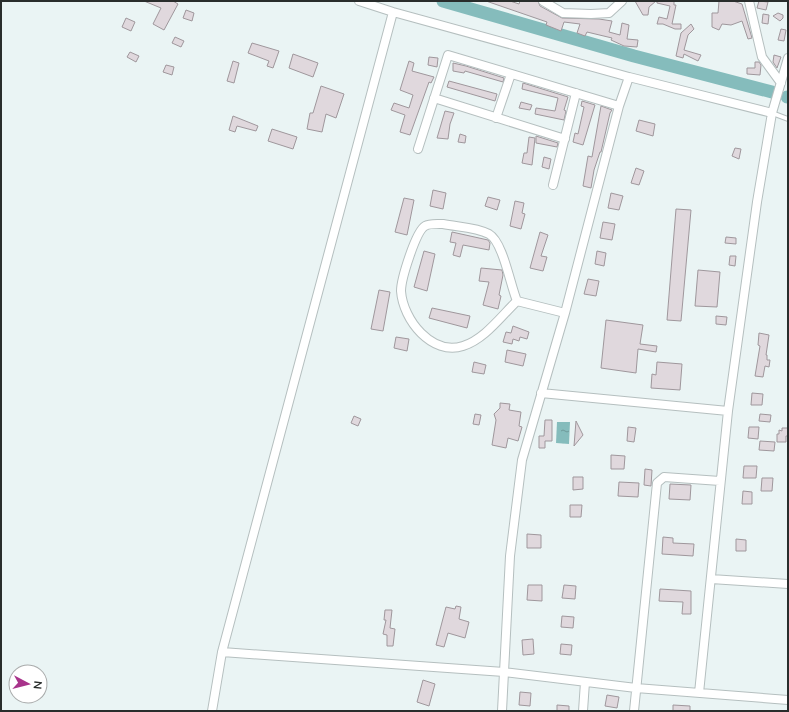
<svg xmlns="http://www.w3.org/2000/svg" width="789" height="712" font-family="Mulish,sans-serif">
  <defs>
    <pattern id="water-ripples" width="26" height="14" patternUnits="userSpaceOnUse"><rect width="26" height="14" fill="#85bcbc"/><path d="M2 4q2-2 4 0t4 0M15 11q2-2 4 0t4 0" fill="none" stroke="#6d9999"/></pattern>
  </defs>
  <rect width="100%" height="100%" fill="#eaf4f4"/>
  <path fill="url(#water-ripples)" d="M557,422H570L569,444L556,443Z"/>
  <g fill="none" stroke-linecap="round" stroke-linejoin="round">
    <path stroke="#85bcbc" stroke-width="13" d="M443,1L634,56L772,92
      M787,97H788"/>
  </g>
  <path fill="#e0d8dd" stroke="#9f979c" d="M144,1H173L178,4L164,30L153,24L161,8Z
    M486,1H510L519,4L520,1H538L540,6L562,18L599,19L612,21L609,32L620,35L622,23L629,25L627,39L638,40L637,47L624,46L611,40L612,38L587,32L585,36L577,33L580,24L564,22L561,31L546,25L547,22Z
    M635,1H656L649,7L648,15H643Z
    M657,1H674V5H676L672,24H681V29H675L663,24H657L659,17L667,19L670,6L657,3Z
    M719,1H733L742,4L752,38L748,39L742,21L731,25L722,24L719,30L712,27V13H718Z
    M759,1L768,2L766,10L757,8Z
    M186,10L194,13L192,21L183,18Z
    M778,13L783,15V18L780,21L773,16Z
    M763,14L769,15L768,24L762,23Z
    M126,18L135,22L131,31L122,27Z
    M691,24L694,29L688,35L684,50L701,55L698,61L684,54L683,58L676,56L681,33Z
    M781,29L786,30L784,41L778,40Z
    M175,37L184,41L181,47L172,43Z
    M252,43L279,51L273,68L267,66L269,61L248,53Z
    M130,52L139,56L136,62L127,57Z
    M293,54L318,63L313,77L289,68Z
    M774,55L781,57L777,68L773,62Z
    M429,57L438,58L437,67L428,65Z
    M233,61L239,63L234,83L227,81Z
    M409,61L414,63L412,71L434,77L431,83L429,82L410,135L400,132L405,115L391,110L394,103L409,108L413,95L400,90Z
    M755,62H759L761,65L760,75L747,74V68H755Z
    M453,63L466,66L504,78L503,82L465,71L464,73L453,71Z
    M166,65L174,67L172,75L163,72Z
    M449,81L497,94L495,101L447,87Z
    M523,83L568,97L564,110L566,111L564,120L535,114L536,108L555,111L558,98L522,89Z
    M321,86L344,94L336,118L326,114L322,132L307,129L310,113H313Z
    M582,101L595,105L583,145L573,142L575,133L578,134L584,107L581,106Z
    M521,102L532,105L530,110L519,108Z
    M601,106L612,110L610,113L601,152H600L594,170L591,188L583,186L588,156L592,157Z
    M445,111L454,113L450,124L448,139L437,138Z
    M233,116L258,126L256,131L237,126L235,132L229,130Z
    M639,120L655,124L653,136L636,131Z
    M272,129L297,137L293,149L268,141Z
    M460,134L466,136L465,143L458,142Z
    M536,136L558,143L557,147L536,143Z
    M529,137L535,138L532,165L522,163L524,153H527Z
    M735,148L741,149L739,159L732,156Z
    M544,157L551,159L549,169L542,167Z
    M636,168L644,171L639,185L631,183Z
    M433,190L446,193L443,209L430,206Z
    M611,193L623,196L619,210L608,208Z
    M488,197L500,200L497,210L485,206Z
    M404,198L414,200L407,235L395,232Z
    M515,201L524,203L522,213L525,214L521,229L510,226Z
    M676,209L691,210L681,321L667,320Z
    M603,222L615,224L612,240L600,238Z
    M452,232L488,240L490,243L489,250L463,245L460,257L453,255L456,243L450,242Z
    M540,232L548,235L541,256L547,257L543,271L530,268Z
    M726,237L736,238V244L725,243Z
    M424,251L435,254L427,291L414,287Z
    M597,251L606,253L604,266L595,264Z
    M730,256H736L735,266L729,265Z
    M481,268L502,270L503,275L499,295L501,296L498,309L483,305L489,282L479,281Z
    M698,270L720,272L717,307L695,306Z
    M588,279L599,281L596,296L584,294Z
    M379,290L390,292L383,331L371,329Z
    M432,308L470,316L467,328L429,318Z
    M716,316L727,317L726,325L716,324Z
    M606,320L643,325L640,344L657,346L656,352L638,349L636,373L601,368Z
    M513,326L529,332L527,339L520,337L519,341L513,339L512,344L503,342L506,332L511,333Z
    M759,333L769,335L766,355H767V360H770L769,367L765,366L763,377L755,376L760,346L758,345Z
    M396,337L409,339L407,351L394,348Z
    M507,350L526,354L523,366L505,362Z
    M474,362L486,365L484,374L472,372Z
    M657,362L682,364L680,390L651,388L652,374L656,375Z
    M752,393L763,394L762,405H751Z
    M500,403L510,404L509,410L521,412L519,426L522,427L518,441L508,438L506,448L492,445L496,420L494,414L500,408Z
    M475,414L481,415L479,425L473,424Z
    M760,414L771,415L770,422L759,421Z
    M354,416L361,419L358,426L351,423Z
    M545,420H552V441H545V448H539V436H544Z
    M576,421L583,435L574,446Z
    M628,427L636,428L634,442L627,441Z
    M749,427H759L758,439L748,438Z
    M782,428H788V436H786V442H777V434H779V430L782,431Z
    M760,441L775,442L774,451L759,450Z
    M611,455L625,456L624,469H611Z
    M744,466H757L756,478H743Z
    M645,469L652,470L651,486L644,485Z
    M573,477H583V489L573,490Z
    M762,478H773L772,491H761Z
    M619,482L639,483L638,497L618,496Z
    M670,484L691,485L690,500L669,499Z
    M743,491L752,492V504H742Z
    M570,505H582L581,517H570Z
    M527,534L541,535V548H527Z
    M663,537L673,538V543L694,544L693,556L662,554Z
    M736,539L746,540V551H736Z
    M528,585H542V601L527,600Z
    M564,585L576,586L575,599L562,598Z
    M660,589L691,591V614H682L683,602L659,601Z
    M456,606L461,607L459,619L469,622L465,638L448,633L444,647L436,645L446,607L455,609Z
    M385,610H392L390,628L395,629L393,646H387V635L383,634L386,620H384Z
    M562,616L574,617L573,628L561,627Z
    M533,639L534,654L523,655L522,640Z
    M561,644L572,645L571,655L560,654Z
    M423,680L435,684L429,706L417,702Z
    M520,692L531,693L530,706L519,705Z
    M607,695L619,697L617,708L605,706Z
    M557,705L569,706V711H557Z
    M673,705L690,706V711H673Z"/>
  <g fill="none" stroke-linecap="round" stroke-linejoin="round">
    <g stroke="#b5bfbf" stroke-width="6">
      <path id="service" d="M772,113L788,119"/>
    </g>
    <g stroke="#b5bfbf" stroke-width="10">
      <path id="minor" d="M359,1L393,12L629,77L772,113
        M543,1L563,13L591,14L609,13L622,1
        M749,1L762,57L781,83
        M434,98L565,139
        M496,118L511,74
        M418,149L448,55L619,106
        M553,185L576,93
        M443,224C458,227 476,227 489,234C503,242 510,284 517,301C501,316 485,339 463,346C432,356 403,320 401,291C401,279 416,231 425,226C430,223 438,224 443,224Z
        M517,301L565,313
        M541,393L728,411
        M711,579L788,584
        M222,652L504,672L636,688L788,700
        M699,693L728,411L757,202L772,113L788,58
        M212,711L222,652L393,12
        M502,711L510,556L522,460L565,313L619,106L629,77
        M583,711L585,682
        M634,711L657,483L664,477L720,481"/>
    </g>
    <use href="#service" stroke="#fff" stroke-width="4"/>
    <use href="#minor" stroke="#fff" stroke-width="8"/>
  </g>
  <rect width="789" height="712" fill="none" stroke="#292d2c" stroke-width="4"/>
  <g transform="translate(28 684) rotate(97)"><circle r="19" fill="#ffffff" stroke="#a9abab"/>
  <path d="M0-3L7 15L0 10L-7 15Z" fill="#a8338b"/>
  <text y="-6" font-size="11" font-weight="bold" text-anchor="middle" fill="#292d2c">N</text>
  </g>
</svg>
